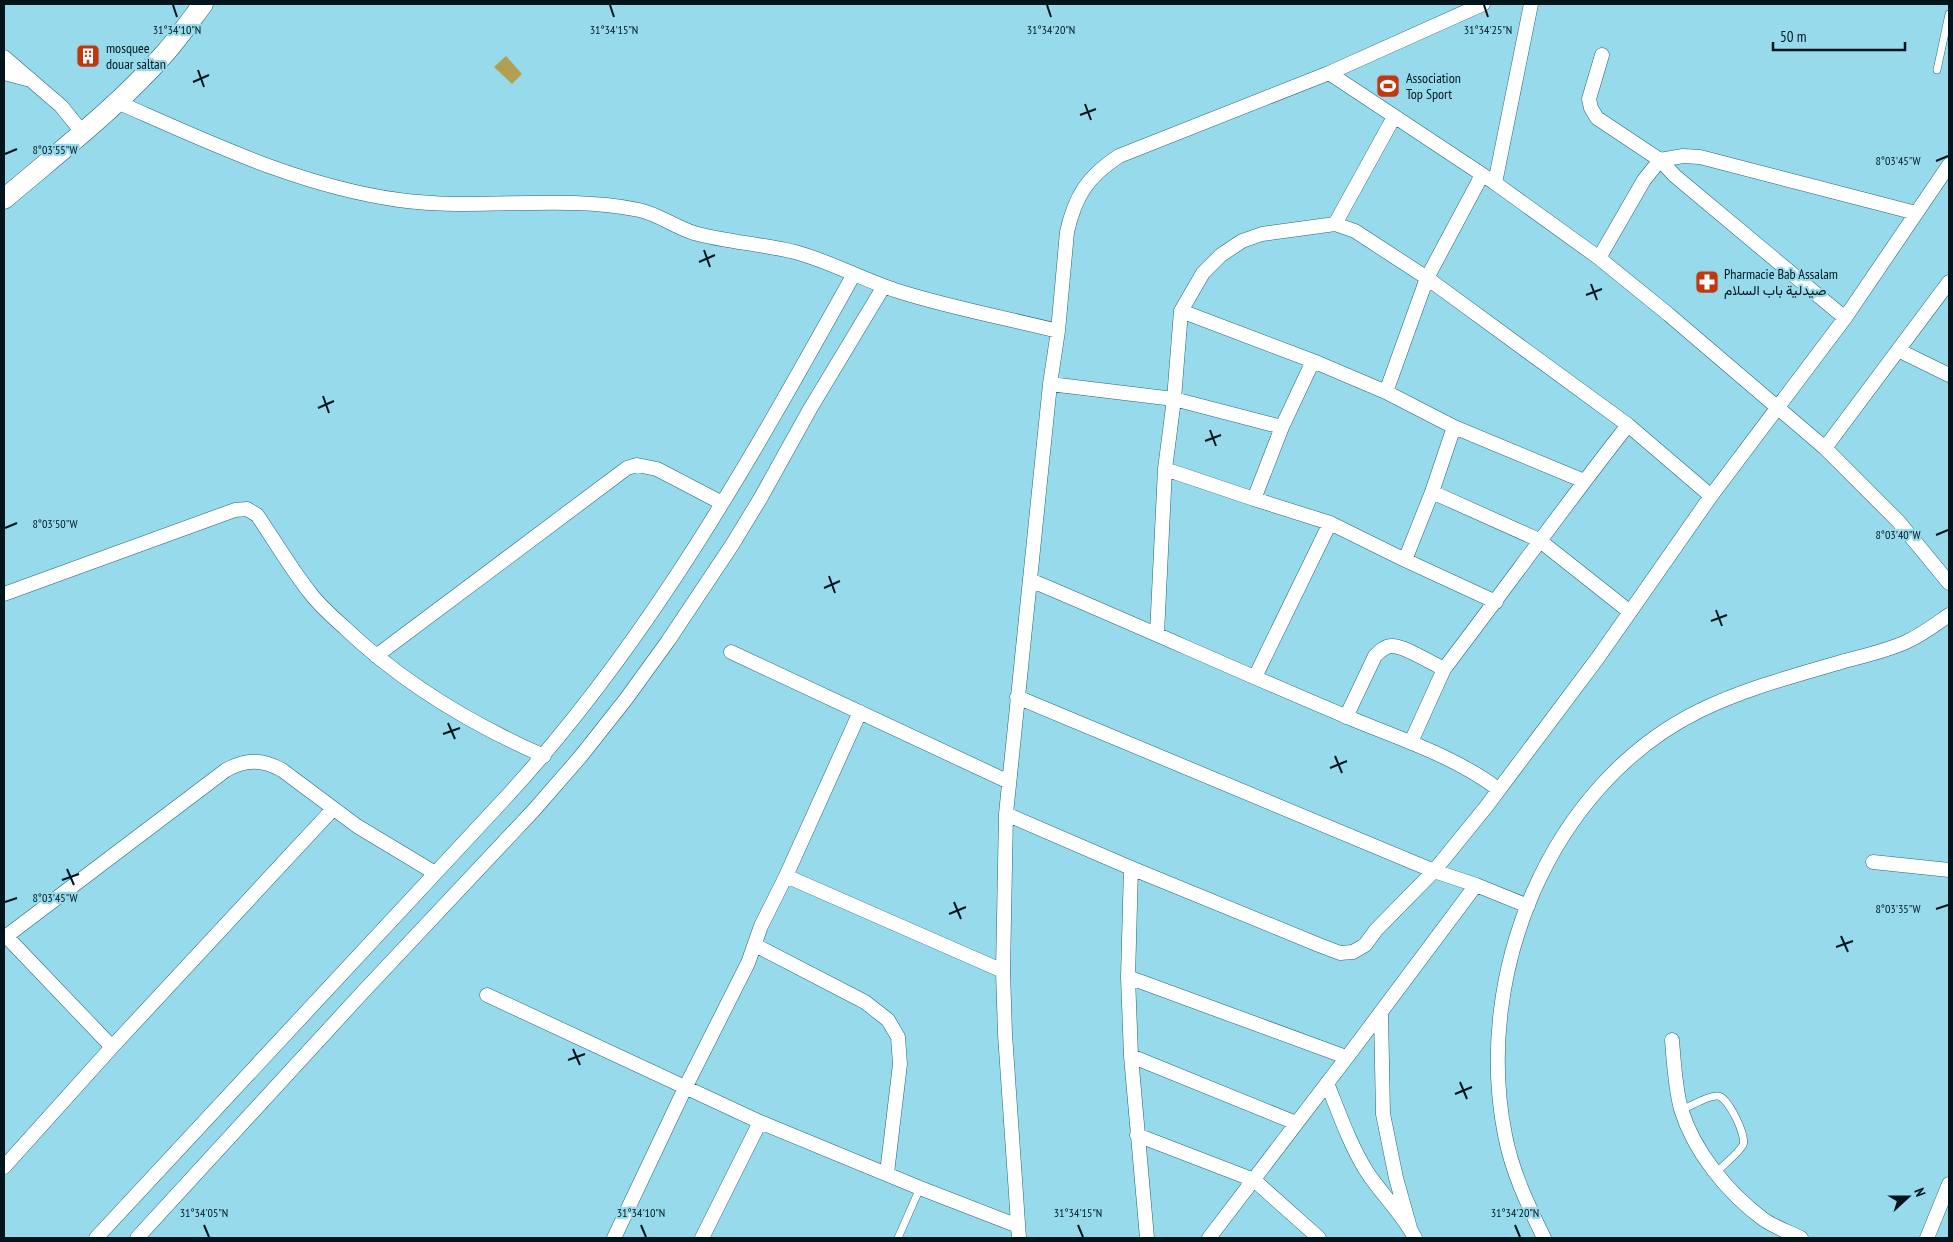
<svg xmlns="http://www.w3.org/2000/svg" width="1953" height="1242" font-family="'PT Sans Narrow',Vazirmatn,sans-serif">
  <rect width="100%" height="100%" fill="#97daeb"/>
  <path fill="#b39f52" d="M506,56L522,74L512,84L494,67Z"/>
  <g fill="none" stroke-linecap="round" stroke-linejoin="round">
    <g stroke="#236877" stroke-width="8">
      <path id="service" d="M1937,70L1949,14
        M1682,1110C1690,1106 1709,1095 1718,1096C1728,1097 1747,1136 1743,1145C1737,1155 1724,1164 1716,1173
        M898,1238L920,1188"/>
    </g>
    <g stroke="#236877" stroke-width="15">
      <path id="minor" d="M1602,55L1589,99L1591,108L1597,118L1660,160L1683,156L1700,157L1916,213
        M4,57L61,106L82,132
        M4,73L27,79
        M1329,73L1495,183L1599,258L1668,314L1825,448L1898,521L1949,583
        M117,102C208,142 299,186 399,200C479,211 560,194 639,210C658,214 675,227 694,233C727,242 762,244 795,252C832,262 865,281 901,292C952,308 1006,318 1058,331
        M1495,183L1531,4
        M1335,224L1394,117
        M1599,258L1644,180L1660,160L1675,176L1845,318
        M1181,311L1313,361
        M1898,350L1949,375
        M1313,361L1386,392L1454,427L1432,492L1405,560L1330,523L1254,499L1282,427Z
        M1050,384L1174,399L1282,427
        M1386,392L1427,278L1482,175
        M1454,427L1584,481
        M1825,448L1949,282
        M1165,469L1254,499
        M1432,492L1539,540L1630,612L1711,496
        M1405,560L1496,602
        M1030,580C1135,624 1240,672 1345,716C1397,738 1453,755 1498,789
        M4,594L235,510L247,509L257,515C275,541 291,569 311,594C321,607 334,618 346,629C404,684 471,724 544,756
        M1157,634L1165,469L1174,399L1181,311L1203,273L1221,255L1242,241L1262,234L1335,224L1355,231L1427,278L1628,425L1711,496L1845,318L1949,165
        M731,652L1009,782
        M376,656L627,468L637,465L657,469L722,503
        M1255,677L1330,523
        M1017,697L1434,871L1476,885L1528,906
        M1346,717L1375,656C1380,651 1385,646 1392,646C1405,646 1431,663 1444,669C1506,588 1565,505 1628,425
        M1411,742L1444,669
        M1006,814L1131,868L1319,945L1340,953L1353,952L1365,945L1376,930L1434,871L1486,807L1597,659L1630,612
        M1873,862L1949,870
        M1131,868L1128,977L1131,1056L1147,1238
        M786,876L1003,971
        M6,936L112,1047
        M4,938L226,770C246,759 262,759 282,770L357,826L435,873
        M755,945L865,1002L888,1020L898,1037L900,1064L887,1173
        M1128,977L1346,1057
        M487,995L760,1122L920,1188L1018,1226
        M1381,1013L1383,1114L1396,1178L1410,1228
        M1672,1040C1674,1063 1675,1087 1681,1109C1694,1152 1728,1193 1763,1219C1774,1227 1789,1232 1801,1238
        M1131,1056L1296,1123
        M1327,1083C1339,1113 1350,1145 1367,1172C1382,1195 1403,1214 1415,1238
        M1137,1135L1254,1180L1319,1238
        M4,1167L112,1047L333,809
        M96,1238L508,795C651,639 752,457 854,274
        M137,1238L362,993L534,810L581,756L626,699L668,641L732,545L760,499L810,409L884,286
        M614,1238L686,1086L748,963L761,926L786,876L860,712
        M702,1238L760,1122
        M1019,1238L1005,1034L1003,971L1006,814L1050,384L1058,331L1067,232C1075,196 1088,176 1119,156L1329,73L1483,4
        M1209,1238L1354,1048L1476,885
        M1544,1238C1528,1205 1512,1172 1505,1135C1473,975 1549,785 1699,711C1744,689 1793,676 1841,662C1863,656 1887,651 1908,641C1923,634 1936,624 1949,615
        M1927,1238L1949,1184"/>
    </g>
    <g stroke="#236877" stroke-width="21">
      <path id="secondary" d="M4,199C59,152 118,107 166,52C179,37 191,20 203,4"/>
    </g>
    <use href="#service" stroke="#fff" stroke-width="7"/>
    <use href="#minor" stroke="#fff" stroke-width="14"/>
    <use href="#secondary" stroke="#fff" stroke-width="20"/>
  </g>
  <path fill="none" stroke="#00151b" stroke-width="2" d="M173,5L177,17M610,5L614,17M1047,5L1051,17M1484,5L1488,17M198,70L204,87M193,82L209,75M1085,104L1091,120M1080,115L1096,109M5,154L17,149M1936,161L1948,156M704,250L710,267M699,262L715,255M1591,284L1597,300M1586,295L1602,289M323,396L329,413M318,408L334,401M1210,430L1216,446M1205,441L1221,435M5,528L17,523M1936,535L1948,530M829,576L835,593M824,588L840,581M1716,610L1722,626M1711,621L1727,615M448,723L455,739M443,734L460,728M1335,756L1342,773M1330,768L1347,761M67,869L74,885M62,880L79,874M5,902L17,898M954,902L961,919M1936,909L1948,905M949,914L966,907M1841,936L1848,952M1836,947L1853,941M573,1049L580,1065M568,1060L585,1054M1460,1082L1467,1099M1455,1094L1472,1087M204,1225L209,1237M641,1225L646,1237M1078,1225L1083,1237M1515,1225L1520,1237"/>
  <defs>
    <g id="building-square" transform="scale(1.25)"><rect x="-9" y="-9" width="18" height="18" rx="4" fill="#c03710" stroke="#97daeb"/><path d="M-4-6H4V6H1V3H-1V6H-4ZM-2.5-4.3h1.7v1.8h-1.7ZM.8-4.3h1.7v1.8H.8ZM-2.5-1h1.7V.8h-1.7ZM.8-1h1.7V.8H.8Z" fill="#fff"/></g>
    <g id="stadium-square" transform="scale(1.25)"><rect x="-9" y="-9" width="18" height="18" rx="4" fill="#c03710" stroke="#97daeb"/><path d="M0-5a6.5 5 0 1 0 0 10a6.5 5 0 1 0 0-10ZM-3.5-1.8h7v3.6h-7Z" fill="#fff"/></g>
    <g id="pharmacy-square" transform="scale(1.25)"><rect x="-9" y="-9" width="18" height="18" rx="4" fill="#c03710" stroke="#97daeb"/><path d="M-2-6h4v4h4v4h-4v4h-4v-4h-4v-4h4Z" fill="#fff"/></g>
  </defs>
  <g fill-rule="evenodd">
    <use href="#building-square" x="88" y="56"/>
    <use href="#stadium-square" x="1388" y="86"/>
    <use href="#pharmacy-square" x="1707" y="282"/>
  </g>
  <g text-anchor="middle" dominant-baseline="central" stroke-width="4.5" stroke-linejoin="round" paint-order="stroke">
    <g font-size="14" fill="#00151b" stroke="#97daeb" text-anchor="start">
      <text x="106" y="48">mosquee<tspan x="106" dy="16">douar saltan</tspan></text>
      <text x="1406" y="78">Association<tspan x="1406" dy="16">Top Sport</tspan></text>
      <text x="1724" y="274">Pharmacie Bab Assalam<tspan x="1724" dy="16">صيدلية باب السلام</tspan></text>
    </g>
  </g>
  <g font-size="12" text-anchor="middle" fill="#00151b" stroke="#97daeb" stroke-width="4.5" stroke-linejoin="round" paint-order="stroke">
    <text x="1051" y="34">31°34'20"N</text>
    <text x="177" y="34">31°34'10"N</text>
    <text x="614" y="34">31°34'15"N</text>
    <text x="1488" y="34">31°34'25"N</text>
    <text x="55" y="154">8°03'55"W</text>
    <text x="1898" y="165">8°03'45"W</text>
    <text x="55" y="528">8°03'50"W</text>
    <text x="1898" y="539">8°03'40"W</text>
    <text x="55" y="902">8°03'45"W</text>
    <text x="1898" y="913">8°03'35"W</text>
    <text x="204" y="1217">31°34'05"N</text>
    <text x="641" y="1217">31°34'10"N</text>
    <text x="1078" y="1217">31°34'15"N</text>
    <text x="1515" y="1217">31°34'20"N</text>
  </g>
  <rect width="1953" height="1242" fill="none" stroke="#00151b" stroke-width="10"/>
  <g transform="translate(1908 1197) rotate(69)" stroke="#97daeb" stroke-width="4" paint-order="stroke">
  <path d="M0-4L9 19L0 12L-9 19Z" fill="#00151b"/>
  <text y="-8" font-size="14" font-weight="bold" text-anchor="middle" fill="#00151b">N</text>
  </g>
  <path d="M1773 42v8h132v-8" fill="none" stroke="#00151b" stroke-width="2.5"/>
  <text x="1780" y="42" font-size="15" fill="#00151b" stroke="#97daeb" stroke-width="4" paint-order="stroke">50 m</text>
</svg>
